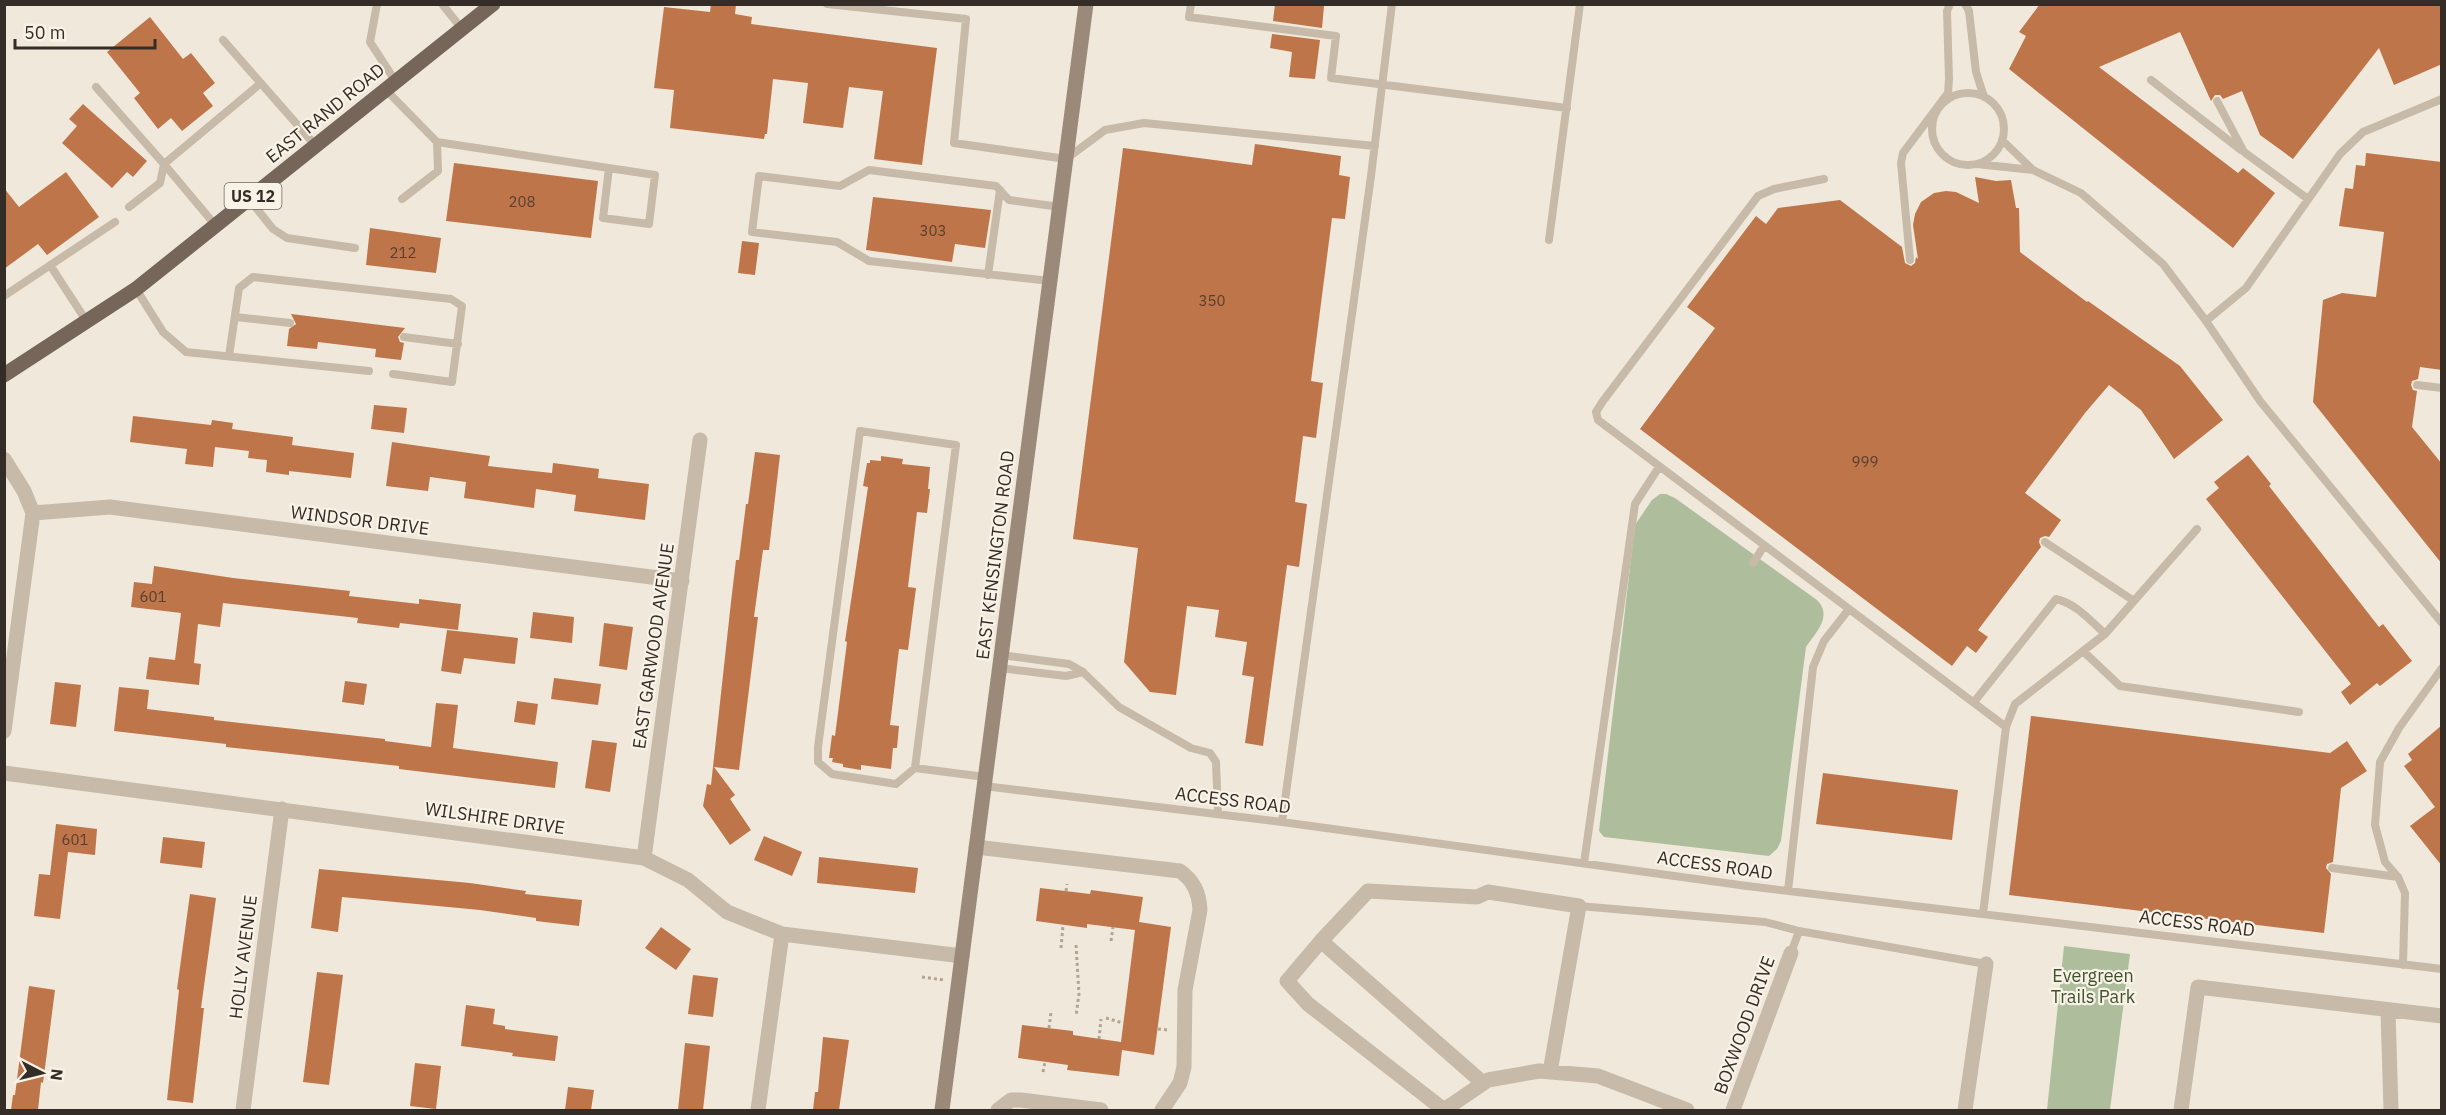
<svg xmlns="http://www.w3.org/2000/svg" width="2446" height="1115" font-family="'IBM Plex Sans',sans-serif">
  <rect width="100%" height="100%" fill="#f0e9db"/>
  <path fill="#aebe9c" d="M1660,494H1666L1675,498L1817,600C1833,616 1816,632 1806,647L1781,841L1777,849L1769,856L1604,837L1599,831L1635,525L1652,500Z
    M2064,946L2130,954L2110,1110H2047Z"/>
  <path fill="#be754a" d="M711,4H736L735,14L752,17L751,24L937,48L922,165L874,159L883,91L849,87L843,128L803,123L808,83L773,79L767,134H765L764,139L670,128L674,90L654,88L664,7L710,12Z
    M1275,4L1324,6L1322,28L1273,21Z
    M2040,4H2442V64L2394,85L2379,48L2293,159L2260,135L2242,91L2223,99L2220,95H2215L2211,101L2180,32L2099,67L2238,173L2243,168L2275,193L2233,248L2009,69L2026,36L2019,32Z
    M150,17L183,59L191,53L215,83L203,93L213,106L182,131L171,118L158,129L134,98L140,93L107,52Z
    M1272,34L1320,40L1315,79L1289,77L1292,52L1270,48Z
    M83,104L147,161L133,177L127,172L112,188L62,143L77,126L69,119Z
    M1255,144L1341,156L1339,175L1350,177L1345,219L1332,218L1311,381L1323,383L1316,438L1303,436L1295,502L1307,504L1299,567L1287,565L1263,746L1245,743L1254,677L1242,675L1247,642L1215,637L1219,610L1187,606L1176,695L1150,692L1124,662L1138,548L1073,539L1123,148L1252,165Z
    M2366,153L2442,162V370L2420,367L2418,379L2412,381L2411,385L2413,390L2417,391L2412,427L2442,464V564L2313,402L2323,300L2342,293L2376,297L2384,232L2339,226L2345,188L2353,189L2356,165L2365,166Z
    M454,163L598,181L591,238L446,221Z
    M66,172L99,217L47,255L38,244L4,269V188L19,207Z
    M1975,177L1996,181L2011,180L2016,208H2019L2020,252L2087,302L2088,301L2180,366L2223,420L2174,459L2141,410L2109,385L2085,413L2025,493L2061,520L2049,537L2045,536L2040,538L2039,542L2041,547L1978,630L1988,637L1976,653L1967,646L1952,666L1640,429L1715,328L1687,307L1756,216L1766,224L1778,208L1840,200L1902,247L1905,263L1911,266L1915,263L1916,257L1918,259L1913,225L1915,214L1921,202L1934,193L1946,191L1956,192L1979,203Z
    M873,197L991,210L985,248L955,244L952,262L866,250Z
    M370,228L441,238L436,273L366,265Z
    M742,241L759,243L755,275L738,273Z
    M291,314L405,328L398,337L400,342L404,343L401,360L375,357L376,349L318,342L317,349L287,346L289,329L296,324Z
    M374,405L407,408L404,433L371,429Z
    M133,416L211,425L212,420L233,423L232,429L293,437L292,445L354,453L351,478L289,471V475L266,472L267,460L248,458L249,451L215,447L213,467L185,464L187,449L130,442Z
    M392,442L490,456L488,466L552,473L553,463L599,469L598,478L649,484L645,520L574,511L576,495L536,489L534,508L464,498L466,482L430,477L428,491L386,486Z
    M755,452L780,455L769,550H763L754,617H758L739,770L714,767L735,795L730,799L751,830L730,845L703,806L707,784L711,785L731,602L736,560H739L746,504H748Z
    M2248,455L2271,484L2269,486L2379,627L2383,624L2412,661L2380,686L2377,683L2350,705L2341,692L2351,684L2206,499L2219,488L2214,482Z
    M881,456L903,459L902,464L930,467L928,489H930L927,513L917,512L908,587L916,588L908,650L899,649L890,725L899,726L897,748H893L891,769L861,765V770L843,767V764L832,762L833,758H829L832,735L835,736L847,642L845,641L868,487L863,486L867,463H870V460L881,461Z
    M154,566L233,578L350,591L349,596L419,604V599L461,604L458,630L400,623L399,628L357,623L358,618L223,603L220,627L198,624L194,663L201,664L199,685L146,679L149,657L175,660L181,613L131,607L134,582L152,584Z
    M533,612L574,617L572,643L530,638Z
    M604,623L633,627L627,670L599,666Z
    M447,630L518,638L515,664L464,658L461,674L441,671Z
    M554,678L601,684L598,705L551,699Z
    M345,681L367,684L364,705L342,702Z
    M55,682L81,685L76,727L50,724Z
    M119,687L149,690L147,709L214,717V720L385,739V741L431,747L436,703L458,705L453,748L558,762L555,788L399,769V766L226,747V744L114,731Z
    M517,701L538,704L535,725L514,722Z
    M2031,716L2330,753L2347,741L2367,771L2341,788L2333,862L2327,864L2326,868L2331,874L2324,933L2009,895Z
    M2442,725V866L2410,826L2435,807L2404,766L2412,760L2408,754Z
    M592,740L617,743L610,792L585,788Z
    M1823,773L1958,790L1952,840L1816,824Z
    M56,824L97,829L95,855L68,852L60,919L34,916L39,874L50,875Z
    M764,836L802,852L792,876L754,860Z
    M163,837L205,842L202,868L160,863Z
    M819,857L918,868L915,893L817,883Z
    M319,869L470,883L526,891L525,894L582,900L579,926L536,921V918L480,910L342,897L338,932L311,928Z
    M1040,888L1090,894L1091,890L1143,897L1139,922L1171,927L1154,1055L1122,1050L1119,1076L1067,1070L1068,1065L1018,1058L1022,1025L1073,1031V1035L1121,1042L1135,930L1087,924V928L1036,921Z
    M190,894L216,898L201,1008H204L193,1103L167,1100L179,990L177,989Z
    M661,927L691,949L676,970L645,948Z
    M317,972L343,975L329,1085L303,1082Z
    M693,975L718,978L713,1017L688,1014Z
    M29,986L55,990L43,1083L41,1082L38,1110H11L13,1095H15Z
    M466,1005L495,1009L493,1024L505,1026V1029L558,1036L555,1061L512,1056L513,1053L461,1046Z
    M823,1037L849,1040L839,1110H813L815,1092H818Z
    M685,1043L710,1046L703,1110H678Z
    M415,1063L441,1066L436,1109L410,1106Z
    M568,1087L594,1090L591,1110H565Z"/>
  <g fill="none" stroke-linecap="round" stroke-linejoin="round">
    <path stroke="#b3a492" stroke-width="3" stroke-dasharray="3 3" stroke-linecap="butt" d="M1066,891L1067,884
      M1111,941L1113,927
      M1076,945L1079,994L1076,1016
      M1061,948L1063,925
      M922,977L944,980
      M1106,1018L1123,1023
      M1049,1028L1051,1012
      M1158,1029L1168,1030
      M1099,1039L1101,1019
      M1043,1072L1045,1062"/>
    <path stroke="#c7baa8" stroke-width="8" d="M377,4L370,42L396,82
      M442,4L462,29
      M827,4L966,19L954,143L1066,159L1105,130L1144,123L1375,146
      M1191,4L1189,17L1336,36L1331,78L1567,108
      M1965,4L1969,11L1976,72L1984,97
      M223,40L316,146
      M2151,80L2241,150
      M96,87L164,164L261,83
      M386,90L437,142L655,175L649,224L603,218L609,168
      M1932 129a36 36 0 1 1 72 0a36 36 0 1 1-72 0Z
      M2217,101L2244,152L2308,199
      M2002,140L2033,170L2081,193L2163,264L2206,321L2260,401L2442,623
      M164,164L216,226
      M1977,164L2033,170
      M1824,179L1774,189L1758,196L1603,401L1596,412L1598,420L2006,727
      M249,199L273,229L287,238L355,248
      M402,199L438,171L437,142
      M129,207L160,183L164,164
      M1549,240L1580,4
      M1910,260L1901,163L1903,153L1948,93L1949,79L1947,11L1950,4
      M50,265L87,322
      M988,275L1000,190
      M1050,281L869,261L837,242L752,232L759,176L840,186L869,170L996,186L1009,200L1060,207
      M136,289L163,332L186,352L369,371
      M4,296L115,222
      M235,317L290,323
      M2206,321L2246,288L2340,154L2363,132L2442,99
      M404,337L458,344
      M229,356L239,288L253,277L451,299L462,306L452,382L393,374
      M2417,385L2442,388
      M2045,542L2134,601
      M1753,563L1764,546
      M2083,651L2120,686L2299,712
      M1001,655L1069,664L1083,672L1119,707L1191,748L1210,753L1216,762L1218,814
      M1000,668L1066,676L1083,672
      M1974,702L2056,599C2075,603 2091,621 2105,634
      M915,768L956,445L860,431L818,747V762L832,774L896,784L915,768L985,777
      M984,786L1282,822L1747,886L2442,969
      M1282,822L1371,176L1392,4
      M1584,863L1635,504L1659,467
      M2332,868L2398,877
      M1788,891L1813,667L1824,641L1849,609
      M1579,906L1765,922L1799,931
      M1983,914L2006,727L2015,704L2105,634L2197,529
      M1791,953L1799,931L1986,964
      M2403,965L2405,893L2398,877L2385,862L2375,825L2380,762L2399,728L2442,668"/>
    <path stroke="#c7baa8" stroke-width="15" d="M4,459L24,491L33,513L4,731
      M33,513L110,507L682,581
      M4,773L644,858L688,880L727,912L782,934L962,956
      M976,847L1180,871C1194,881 1199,893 1200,910L1185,990L1184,1067L1180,1083L1162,1110
      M644,858L700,440
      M1321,941L1287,981L1308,1004L1444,1110
      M2388,1011L2391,1110
      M1483,1083L1321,941L1368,891L1477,897L1488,892L1579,906L1550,1072
      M243,1110L282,809
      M758,1110L782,934
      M998,1110L1011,1100H1021L1101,1110
      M1444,1110L1488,1080L1539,1071L1598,1076L1687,1110
      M1733,1110L1791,953
      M1965,1110L1986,964
      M2181,1110L2198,987L2442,1016"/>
    <path stroke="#9b8a79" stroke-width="15" d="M942,1110L1086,4"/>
    <path stroke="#756659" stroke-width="15" d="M4,375L136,289L493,4"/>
  </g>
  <g text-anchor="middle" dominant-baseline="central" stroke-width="4.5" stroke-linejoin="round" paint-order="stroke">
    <g font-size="15" fill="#563f30">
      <text x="522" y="201">208</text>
      <text x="933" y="230">303</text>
      <text x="403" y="252">212</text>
      <text x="1212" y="300">350</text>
      <text x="1865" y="461">999</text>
      <text x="153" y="596">601</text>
      <text x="75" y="839">601</text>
    </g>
    <rect fill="#f8f2e7" stroke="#6f6861" stroke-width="1.5" x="224.5" y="183" width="57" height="26" rx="4.5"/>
    <g font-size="16" font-weight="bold" fill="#342d27">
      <text x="253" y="196">US 12</text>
    </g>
    <g font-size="18" fill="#342d27" stroke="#f8f2e7">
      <text transform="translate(325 113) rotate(-39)">EAST RAND ROAD</text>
      <text transform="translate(360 520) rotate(7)">WINDSOR DRIVE</text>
      <text transform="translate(995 555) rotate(-83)">EAST KENSINGTON ROAD</text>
      <text transform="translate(653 646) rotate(-82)">EAST GARWOOD AVENUE</text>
      <text transform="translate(1233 800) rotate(7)">ACCESS ROAD</text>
      <text transform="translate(495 818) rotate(8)">WILSHIRE DRIVE</text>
      <text transform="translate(1715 865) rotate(8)">ACCESS ROAD</text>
      <text transform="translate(2197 923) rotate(7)">ACCESS ROAD</text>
      <text transform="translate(243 957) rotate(-83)">HOLLY AVENUE</text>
      <text transform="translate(1744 1025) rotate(-70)">BOXWOOD DRIVE</text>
    </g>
    <g font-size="18" fill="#3f512d" stroke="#f8f2e7">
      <text x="2093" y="975">Evergreen<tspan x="2093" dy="21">Trails Park</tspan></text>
    </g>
  </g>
  <rect width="2446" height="1115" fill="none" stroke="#342d27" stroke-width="12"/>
  <g transform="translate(42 1073) rotate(97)" stroke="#f8f2e7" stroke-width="4.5" paint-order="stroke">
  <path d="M0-4.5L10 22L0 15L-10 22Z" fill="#342d27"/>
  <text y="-9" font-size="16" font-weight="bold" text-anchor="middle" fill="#342d27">N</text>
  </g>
  <path d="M15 39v9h140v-9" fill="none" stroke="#342d27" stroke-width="3"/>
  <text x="24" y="39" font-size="18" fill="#342d27" stroke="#f8f2e7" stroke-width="4.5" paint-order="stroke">50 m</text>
</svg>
